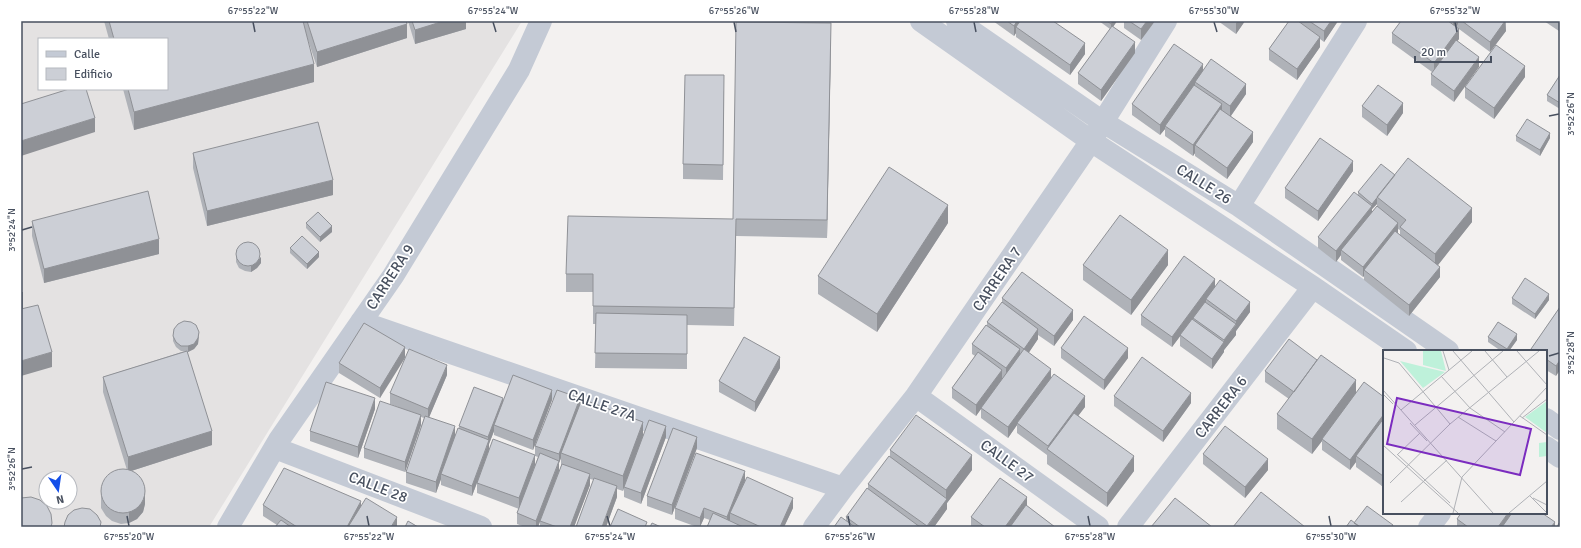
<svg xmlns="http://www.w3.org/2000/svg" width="1581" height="548" font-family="Signika,sans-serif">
  <rect width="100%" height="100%" fill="#f3f1f0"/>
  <path fill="#e4e2e2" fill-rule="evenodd" d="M21,21H522L209,527H21ZM39,39H167V89H39ZM46,478H70V502H46Z"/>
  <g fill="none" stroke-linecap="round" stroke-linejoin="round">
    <path stroke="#c4cad5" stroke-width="22" d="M921,21L1091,141L1313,287L1406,351
      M957,21L1103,122L1239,206L1448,351
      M1239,206L1356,21
      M361,322L843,488
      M916,396L1098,527
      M1546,419L1560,429
      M1546,447L1560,457
      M275,448L481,527
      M228,527L279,440L393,276L519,70L541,21
      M814,527L843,488L916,396L1091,141L1166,21
      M1128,527L1313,287
      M1429,527L1440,513"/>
  </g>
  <path fill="#afb2b8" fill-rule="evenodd" d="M104,21H406L407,38L317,67L307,37L314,82L134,130L123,89H167V39H109Z
    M408,21H466V29L415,44Z
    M597,21H758L597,22Z
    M993,21H1055L1054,22L1085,54L1070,75L1016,37V33L1014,36Z
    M1099,21H1117L1113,27L1135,53L1101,101L1078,84V73L1110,29Z
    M1124,21H1155L1141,40L1124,28Z
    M1218,21H1245L1236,34Z
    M1289,21H1338L1324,42L1320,39V47L1297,80L1269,60V49Z
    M1401,21H1506V31L1490,52L1459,29V39L1457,41L1454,102L1431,85V74L1432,72L1392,43V33Z
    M1544,21H1560L1559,31Z
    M831,41L827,238L736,236L734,326L687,325V369L595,368L596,324H593V292H566V274L733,219Z
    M1203,71L1246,94L1231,116L1253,142L1227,179L1195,156V153L1193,156L1165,136V129L1160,135L1132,115V104Z
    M1560,75V109L1547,101V95Z
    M1525,77L1494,119L1465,98V87Z
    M724,90L723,180L683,179V164Z
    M1362,106L1403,113L1387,136L1362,117Z
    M1516,136L1550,138L1540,156L1516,141Z
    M193,153L333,195L207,226L193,168Z
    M1353,171L1318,221L1285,198V188Z
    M1395,175L1472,222L1437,265L1440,277L1409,316L1364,280V276L1363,277L1341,260V255L1336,262L1318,248V237L1358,195V192ZM1377,204V206L1372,212V209ZM1398,229L1400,230V235L1398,233Z
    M32,221L159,254L44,283L32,236Z
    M306,223L332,232L320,242L306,228Z
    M948,223L877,332L818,294V276Z
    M290,248L319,257L307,269L290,253Z
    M236,250L261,263L257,268L251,272L245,271L239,268L236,262Z
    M1083,265H1168L1131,315L1083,280Z
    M1215,286L1250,312L1236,331V335L1224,350V352L1212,369L1180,346V336L1172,347L1141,325V315Z
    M1002,298L1073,320L1054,346L1038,335V339L1028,353L1051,378L1085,407L1078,415L1134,471L1107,507L1047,464V455L1017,433V425L1008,438L981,418V409L976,416L952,398V388L975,356L972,354V344L987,325V322L1002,303Z
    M1512,298L1549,300L1535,319L1512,304Z
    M1560,307L1556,376L1546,370V351H1531V349Z
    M173,336L199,337L198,344L194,349L188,352H187L212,445L131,471L145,504L143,512L137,519L129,523L121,524L112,521L106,516L101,508V489L127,470L103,392V377L185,351H181L176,347L173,341Z
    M1488,337L1517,340L1509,351H1501L1488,342Z
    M405,347L380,398L339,373V363Z
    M1061,348L1128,358L1104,390L1061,358Z
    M780,368L755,412L719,392V381Z
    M1265,371L1356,393L1384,397V493L1382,492V486L1356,467V462L1350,470L1322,450V441L1312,454L1277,429V414L1289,399L1265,382Z
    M447,375L429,417L455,436L459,428V426L503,402L552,400L533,450L494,435V431L489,444V449L535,465L538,457L535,456V446L580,404L643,435L666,437L641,504L624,497V488L623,491L617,489V497L606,527H576L594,480L590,479V485L574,527H540V521L538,527H525L517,524V513L519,509L477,493V483L472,496L441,485V479L436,493L406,483V472L424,418L421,417V425L405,472L364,458V448L398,407L390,404V393ZM561,458V466L559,471V463Z
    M1114,396L1191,403L1163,442L1114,406Z
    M375,409L358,458L310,441V431Z
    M697,448L672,515L647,506V496Z
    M890,450L972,470L947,503V509L934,527H834L846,521V517L868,489V484L890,457Z
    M1203,454L1268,470L1245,498L1203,464Z
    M745,481L793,508L784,527H707L710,520L704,518L700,527H697L675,519V508Z
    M263,505L361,506L397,527H275L277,525L263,516Z
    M1027,506L1055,527H971V517Z
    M1457,519L1555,527H1457Z"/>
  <path fill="#8f9196" d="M444,21H466V29L415,44V30Z
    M1017,21H1025L1016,27V33L1014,36V26Z
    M1113,21H1117L1111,30V24Z
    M1147,21H1155L1141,40V29Z
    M1238,21H1245L1236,34V23Z
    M1331,21H1338L1324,42V31Z
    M1453,21H1458V24L1453,31Z
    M1505,21L1506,31L1490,52V42Z
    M1559,21H1560V30L1559,31Z
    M831,23V41L827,238V220Z
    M407,24V38L317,67V52Z
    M1459,29V39L1434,73V63Z
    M1320,37V47L1297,80V69Z
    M1135,42V53L1101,101V90Z
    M1085,43V54L1070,75V65Z
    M1479,57V67L1454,102V91Z
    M314,64V82L134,130V112Z
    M1203,64V75L1195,82V86L1165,126V129L1160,135V125Z
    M1525,66V77L1494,119V108Z
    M1246,84V94L1230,117V106Z
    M1403,103V113L1387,136V125Z
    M1222,104V115L1195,145V153L1193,156V145Z
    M95,118V132L21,156V141Z
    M1253,132V142L1227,179V168Z
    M1550,133V138L1540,156V150Z
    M1353,161V171L1318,221V211Z
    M333,180V195L207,226V211Z
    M1377,198V204L1372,209V204Z
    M948,205V223L877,332V314Z
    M1372,206V217L1341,250V255L1336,262V251Z
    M1472,208V222L1435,269V254Z
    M1398,223V233L1367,272L1364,270V276L1363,277V267Z
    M332,226V232L320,242V237Z
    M159,239V254L44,283V269Z
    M1168,250V265L1131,315V300Z
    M319,252V257L307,269V264Z
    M261,257V263L257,268L251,272V266Z
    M1440,267V277L1409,316V305Z
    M1215,279V289L1206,299V302L1172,347V337Z
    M21,292H23V309L21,310Z
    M1549,294V300L1535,319V314Z
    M1250,302V312L1236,331V335L1224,350V340L1236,325V321Z
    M1073,310V320L1054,346V336Z
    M1038,329V339L1024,360V349Z
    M199,332L198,344L194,349L188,352V346Z
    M1517,334V340L1509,351H1507V349Z
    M1224,342V352L1212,369V359Z
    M405,347V358L380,398V388Z
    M1128,348V358L1104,390V380Z
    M1020,349V360L1006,379V368Z
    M52,352V367L21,376V361Z
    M780,357V368L755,412V402Z
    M1560,360V370L1556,376V366Z
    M447,365V375L428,420V409Z
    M1051,369V380L1017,423V425L1008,438V427Z
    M1002,370V380L981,408V409L976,416V405Z
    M1356,380V395L1322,439V441L1312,454V439Z
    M552,390V400L533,450V440Z
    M1191,393V403L1163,442V431Z
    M1085,396V407L1051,452L1048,450V446Z
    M375,398V409L358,458V447Z
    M503,398V408L494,425V431L489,444V450L472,496V486L488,444V437Z
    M580,398V409L561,453V458L559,463V471L538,527H536V521L559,462V454Z
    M1384,414V424L1356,456V462L1350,470V460Z
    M421,415V425L405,472V462Z
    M643,422V436L624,487L623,491V476Z
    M455,426V437L441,474V479L436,493V482Z
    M666,426V437L641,504V493Z
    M212,431V445L128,472V457Z
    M697,437V448L672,515V505Z
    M535,455V465L519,509V498Z
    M972,455V470L947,503V509L934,527H927L946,500V490Z
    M1134,456V471L1107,507V493Z
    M1268,459V470L1245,498V487Z
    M745,471V481L730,513V520L727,527V517Z
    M590,474V485L574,527H570Z
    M1384,474V484L1383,486V476Z
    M617,486V497L606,527H602Z
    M145,493V504L143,512L137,519L129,523V512Z
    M1027,497V508L1013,527H1005Z
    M793,498V508L784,527H780Z
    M361,501V512L353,527H347Z
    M704,508V518L700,527V518Z
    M1508,513H1512L1505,527H1498Z
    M397,517V527H391Z
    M1555,522V527H1551Z"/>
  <path fill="#cccfd6" stroke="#8f9196" d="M109,21H303L314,64L134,112L128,89H167V39H114Z
    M307,21H406L407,24L317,52Z
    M412,21H444L415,30Z
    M1007,21H1017L1014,26Z
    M1020,21H1053L1085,43L1070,65L1016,27Z
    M1107,21H1113L1111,24Z
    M1129,21H1147L1141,29Z
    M1289,21H1298L1320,37L1297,69L1269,49Z
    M1309,21H1331L1324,31Z
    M1401,21H1448L1459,29L1434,63L1392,33Z
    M1462,21H1505L1490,42Z
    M736,22L831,23L827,220L736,219L734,308L593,306V274H566L568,216L733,219Z
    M1112,26L1135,42L1101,90L1078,73Z
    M1456,40L1479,57L1454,91L1431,74Z
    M1174,44L1203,64L1160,125L1132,104Z
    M1496,45L1525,66L1494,108L1465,87Z
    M1211,59L1246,84L1230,106L1195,82Z
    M685,75H724L723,165L683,164Z
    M1560,75V103L1547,95Z
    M1194,85L1222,104L1193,145L1165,126Z
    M1378,85L1403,103L1387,125L1362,106Z
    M69,89H86L95,118L21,141V104Z
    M1220,109L1253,132L1227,168L1195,145Z
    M1527,119L1550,133L1540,150L1516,136Z
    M318,122L333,180L207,211L193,153Z
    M1320,138L1353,161L1318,211L1285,188Z
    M1408,158L1472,208L1435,254L1400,227L1406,220L1377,197Z
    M1381,164L1395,175L1372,204L1358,192Z
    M889,167L948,205L877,314L818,276Z
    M148,191L159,239L44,269L32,221Z
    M1354,192L1372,206L1336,251L1318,237Z
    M1377,206L1398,223L1363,267L1341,250Z
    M318,212L332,226L320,237L306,223Z
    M1120,215L1168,250L1131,300L1083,265Z
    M1395,231L1440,267L1409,305L1364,270Z
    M302,236L319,252L307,264L290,248Z
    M236 254a12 12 0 1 1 24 0a12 12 0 1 1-24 0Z
    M1184,256L1215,279L1172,337L1141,315Z
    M1022,272L1073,310L1054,336L1002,298Z
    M1525,278L1549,294L1535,314L1512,298Z
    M1220,280L1250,302L1236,321L1206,299Z
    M1002,302L1038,329L1024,349L987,322Z
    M1205,302L1236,324L1224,340L1193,318Z
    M38,305L52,352L21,361V309Z
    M1560,307V360L1556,366L1546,359V351H1534L1531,349Z
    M596,313L687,315V354L595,353Z
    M1084,316L1128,348L1104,380L1061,348Z
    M1192,319L1224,342L1212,359L1180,335Z
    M184,321L191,322L196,325L199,332L198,338L194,344L188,346H181L176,342L173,336L174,329L178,324Z
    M1498,322L1517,334L1507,349L1488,337Z
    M364,323L405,347L380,388L339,363Z
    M986,325L1020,349L1006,368L972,344Z
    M744,337L780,357L755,402L719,381Z
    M1289,339L1317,360L1294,392L1265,371Z
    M409,349L447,365L428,409L390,393Z
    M1024,349L1051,369L1008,427L981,408Z
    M187,351L212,431L128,457L103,377Z
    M978,352L1002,370L976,405L952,388Z
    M1321,355L1356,380L1312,439L1277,414Z
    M1142,357L1191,393L1163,431L1114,396Z
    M1054,374L1085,396L1048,446L1017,423Z
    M513,375L552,390L533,440L494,425Z
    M326,382L375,398L358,447L310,431Z
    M1364,382L1384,397V414L1350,460L1322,439Z
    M474,387L503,398L488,437L459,426Z
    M557,390L580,398L559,454L535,446Z
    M582,399L643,422L623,476L561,453Z
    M380,401L421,415L405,462L364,448Z
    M1074,413L1134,456L1107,493L1047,449Z
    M916,415L972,455L946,490L890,450Z
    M425,416L455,426L436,482L406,472Z
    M1384,418V474L1383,476L1356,456Z
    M649,420L666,426L641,493L624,487Z
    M1225,426L1268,459L1245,487L1203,454Z
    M458,428L489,440L472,486L441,474Z
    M673,428L697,437L672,505L647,496Z
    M493,439L535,455L519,498L477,483Z
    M540,453L559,461L536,521L517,513Z
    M696,453L745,471L727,517L704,508L700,518L675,508Z
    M889,456L947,499L927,526L868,484Z
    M562,464L590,474L570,527H557L540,521Z
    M284,468L361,501L347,527H297L263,505Z
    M101 491a22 22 0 1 1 44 0a22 22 0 1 1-44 0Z
    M747,477L793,498L780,527H761L730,513Z
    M594,478L617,486L602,527H576Z
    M1000,478L1027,497L1005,527H985L971,517Z
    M1384,483V488L1382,486Z
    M867,488L920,527H860L846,517Z
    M1261,492L1305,527H1233Z
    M31,497L40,500L47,506L51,514L52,523L51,527H21V498Z
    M366,498L397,517L391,527H348Z
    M1175,498L1212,527H1151Z
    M1026,505L1055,527H1010Z
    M1367,506L1393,525L1392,527H1360L1354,523Z
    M82,508L90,509L97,515L101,522L100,527H64L65,522L68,515L74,510Z
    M618,509L647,522L645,527H610Z
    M713,513L743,527H707Z
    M1461,513H1508L1498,527H1468L1457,519Z
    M1512,513H1542L1555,522L1551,527H1502Z
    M841,517L855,527H834Z
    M281,520L291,527H275Z
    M1351,520L1360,527H1346Z
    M408,521L418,527H405Z
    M652,523L661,527H650Z
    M1559,523L1560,524V527H1557Z"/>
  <path fill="none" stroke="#48505f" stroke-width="1.5" d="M253,22L255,32M493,22L496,32M734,22L736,32M974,22L976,32M1214,22L1217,32M1455,22L1457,32M1549,116L1559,114M22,230L32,227M1549,356L1559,353M22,469L32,467M127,516L129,526M367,516L369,526M607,516L610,526M848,516L850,526M1088,516L1090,526M1329,516L1331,526"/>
  <g text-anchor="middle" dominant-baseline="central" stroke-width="3.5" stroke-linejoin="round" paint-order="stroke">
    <g font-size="15" fill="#48505f" stroke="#fff">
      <text transform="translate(1204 184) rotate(32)">CALLE 26</text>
      <text transform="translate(390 277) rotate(-57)">CARRERA 9</text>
      <text transform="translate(997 279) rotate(-56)">CARRERA 7</text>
      <text transform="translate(602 405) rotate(19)">CALLE 27A</text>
      <text transform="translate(1221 407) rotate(-52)">CARRERA 6</text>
      <text transform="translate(1007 461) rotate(36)">CALLE 27</text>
      <text transform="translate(378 487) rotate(21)">CALLE 28</text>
    </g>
  </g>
  <g transform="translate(1383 350)">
    <rect width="164" height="164" fill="#f3f1f0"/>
    <path d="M40,1H58L63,21L40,15ZM17,11L37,16L62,22L40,38ZM164,51V83L142,67ZM164,92V106L156,107V93Z" fill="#bef1da"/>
    <path fill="none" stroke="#afb1b6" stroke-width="1" d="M60,1L66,20M70,1L131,72M102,1L124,27M134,1L164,35M1,8L16,13L67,74M58,26L87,58L122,82M0,40L110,163M0,44L10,54M18,60L89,1M137,66L164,85M75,67L113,91M139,68L164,49M27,73L44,91M32,75L120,1M0,95L75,163M14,105L37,83M15,105L67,153M7,133L67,74L156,1M147,146L164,163M150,148L164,155M18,152L64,110M70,163L79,127L164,37M126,163L164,131"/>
    <path fill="#7b2cbf" fill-opacity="0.15" stroke="#7b2cbf" stroke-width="2" d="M14,48L148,79L137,125L4,94Z"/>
    <rect width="164" height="164" fill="none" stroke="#48505f" stroke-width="2"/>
  </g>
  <rect width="1581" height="548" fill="none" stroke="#ffffff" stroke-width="44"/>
  <rect x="38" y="38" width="130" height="52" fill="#ffffff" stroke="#b6b9bf"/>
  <rect x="46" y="51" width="20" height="6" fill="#c4cad5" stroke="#b6b9bf"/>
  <text x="74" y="58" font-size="12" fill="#48505f">Calle</text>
  <rect x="46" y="68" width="20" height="12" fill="#cccfd6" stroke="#b6b9bf"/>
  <text x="74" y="78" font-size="12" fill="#48505f">Edificio</text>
  <g transform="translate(58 490) rotate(167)"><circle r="19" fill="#ffffff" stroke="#b6b9bf"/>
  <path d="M0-3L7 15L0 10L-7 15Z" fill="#144fe9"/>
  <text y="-6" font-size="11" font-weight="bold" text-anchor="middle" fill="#48505f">N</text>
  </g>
  <path d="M1415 56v6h76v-6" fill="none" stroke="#48505f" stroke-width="2"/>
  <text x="1421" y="56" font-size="12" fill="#48505f" stroke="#ffffff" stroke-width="3" paint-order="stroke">20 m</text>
  <rect x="22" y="22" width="1537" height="504" fill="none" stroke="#48505f" stroke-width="1.5"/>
  <g font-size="10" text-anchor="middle" fill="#48505f">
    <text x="253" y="14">67°55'22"W</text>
    <text x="493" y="14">67°55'24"W</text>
    <text x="734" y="14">67°55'26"W</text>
    <text x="974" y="14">67°55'28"W</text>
    <text x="1214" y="14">67°55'30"W</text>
    <text x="1455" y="14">67°55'32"W</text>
    <text transform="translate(1570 114) rotate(-90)" y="4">3°52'26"N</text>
    <text transform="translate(11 230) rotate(-90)" y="4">3°52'24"N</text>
    <text transform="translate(1570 353) rotate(-90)" y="4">3°52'28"N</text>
    <text transform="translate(11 469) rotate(-90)" y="4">3°52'26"N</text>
    <text x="129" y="540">67°55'20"W</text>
    <text x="369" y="540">67°55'22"W</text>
    <text x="610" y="540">67°55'24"W</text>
    <text x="850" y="540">67°55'26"W</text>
    <text x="1090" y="540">67°55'28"W</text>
    <text x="1331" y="540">67°55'30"W</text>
  </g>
</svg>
